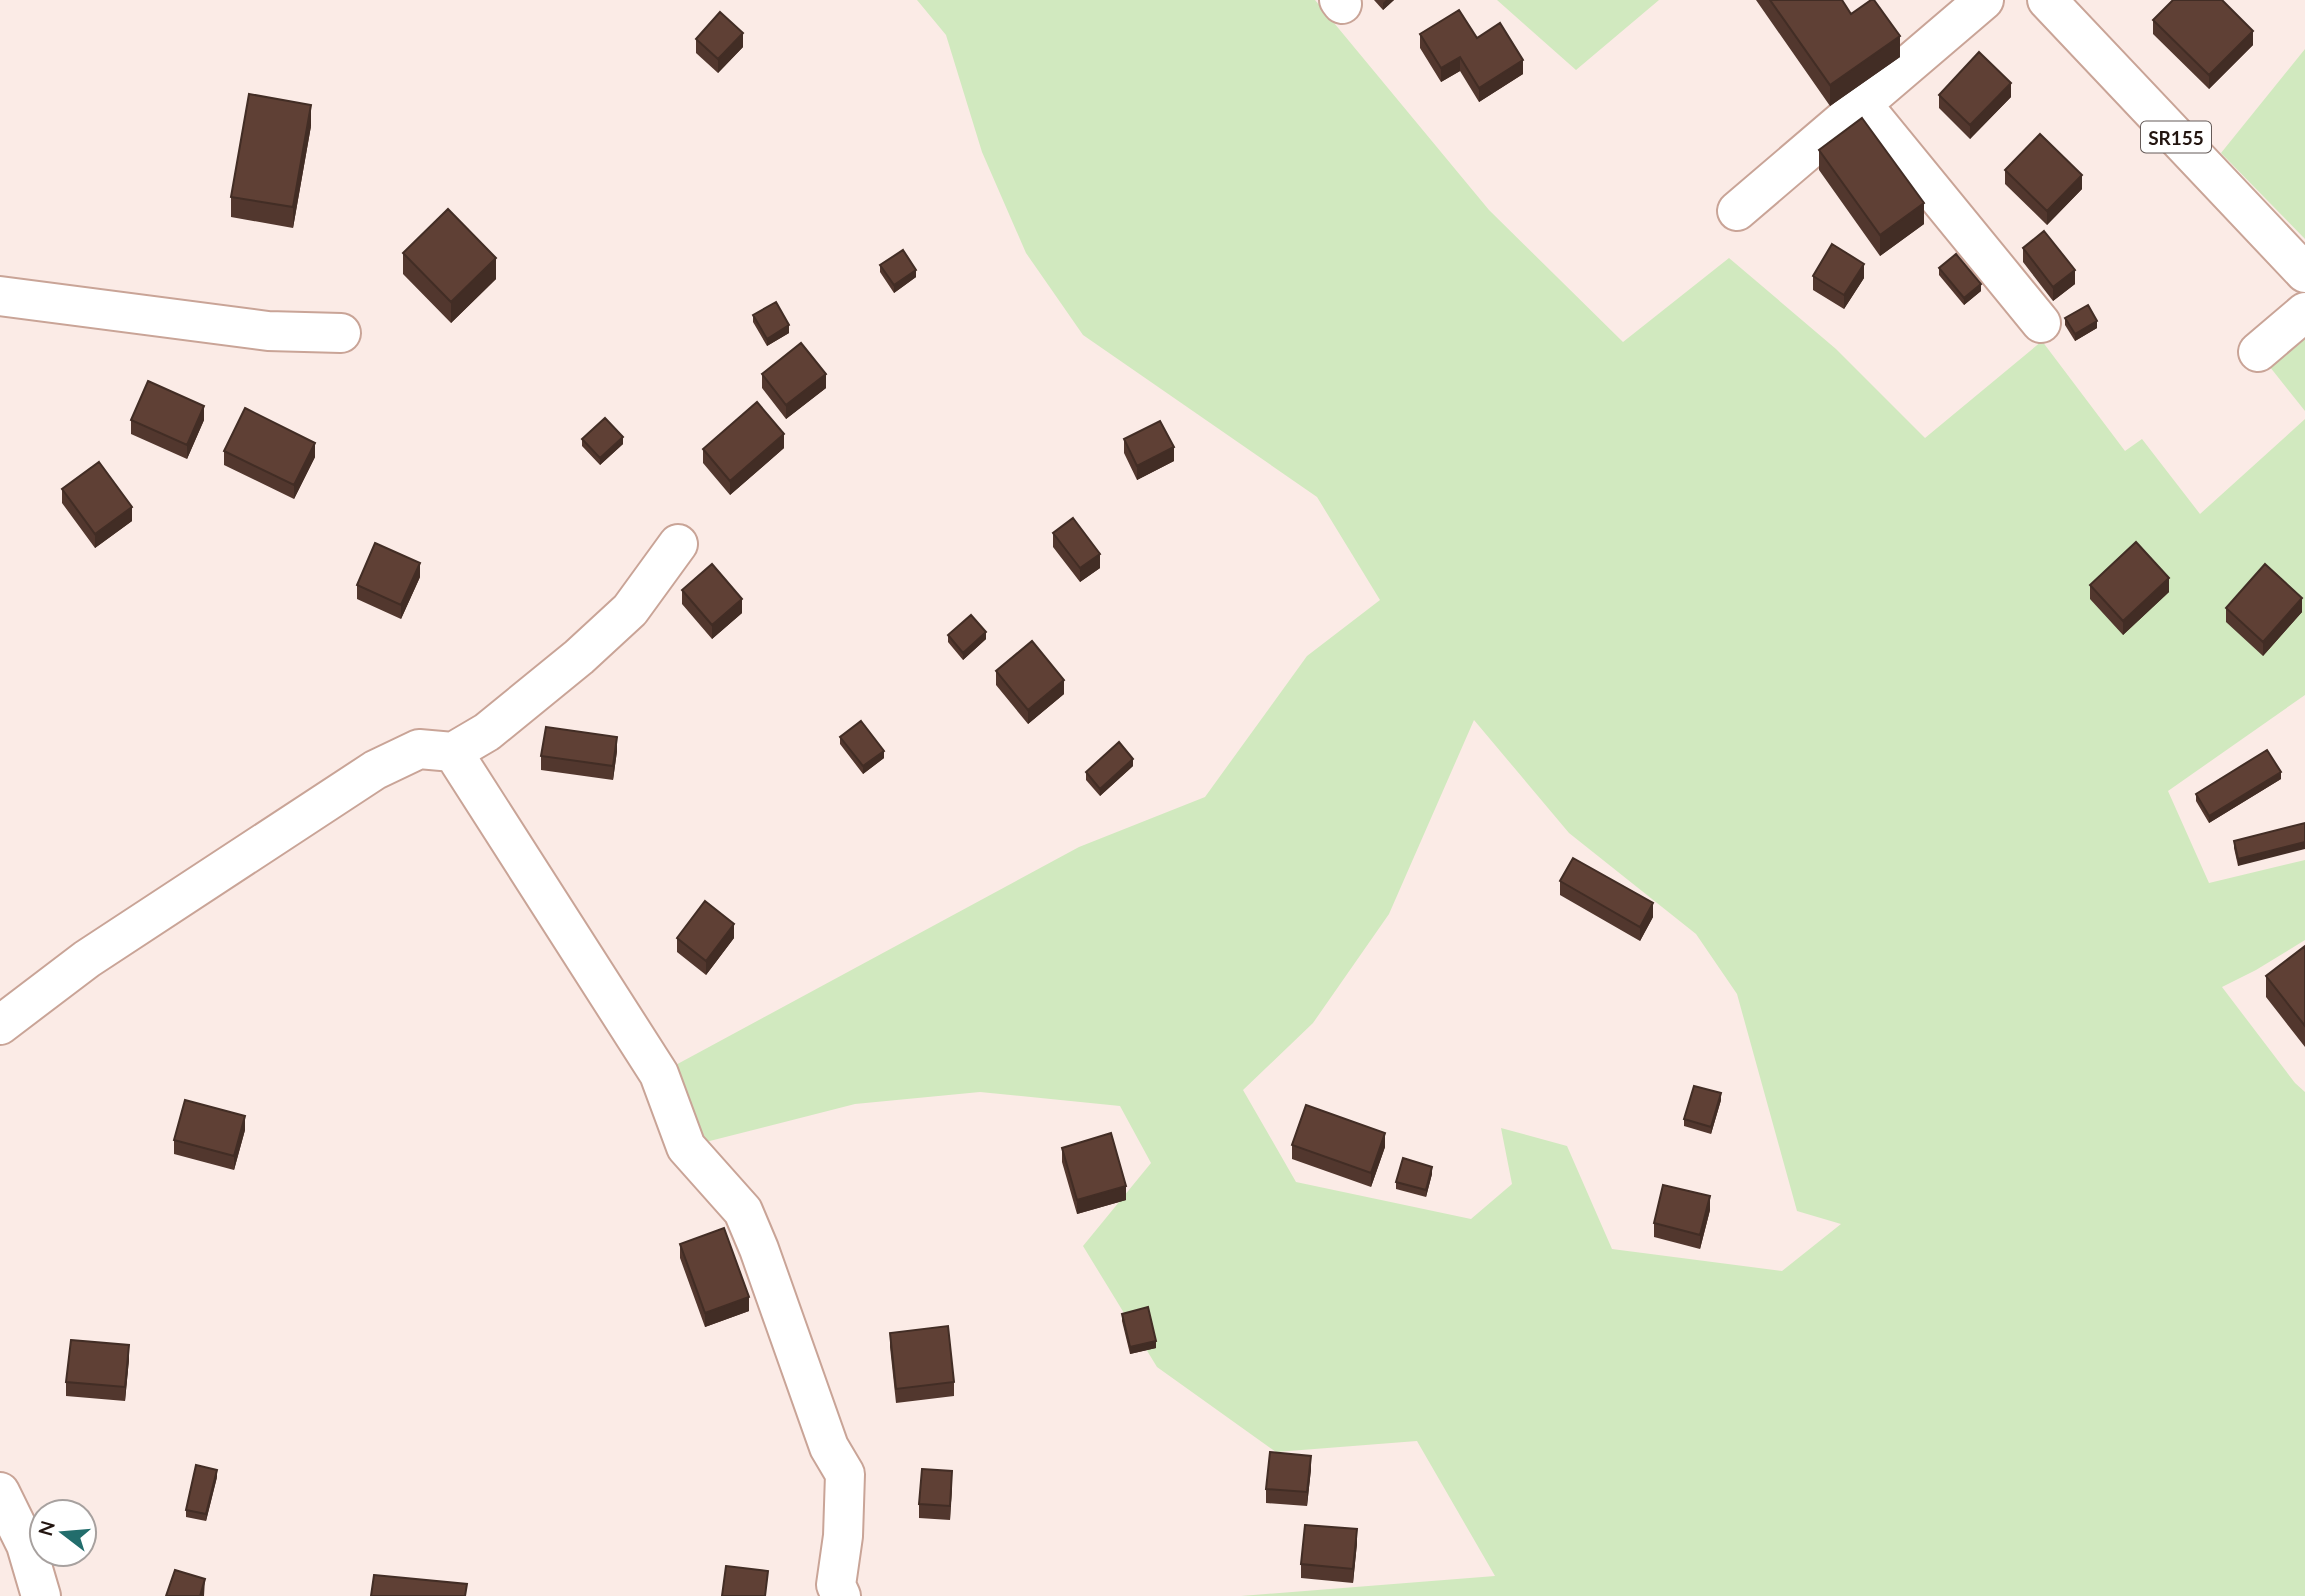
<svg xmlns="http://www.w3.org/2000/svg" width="2305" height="1596" font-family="Lato,sans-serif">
  <rect width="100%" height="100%" fill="#fbebe6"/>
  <path fill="#d1e9bf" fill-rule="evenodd" d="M917,0H1315L1489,210L1623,342L1729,258L1836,349L1925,438L2042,341L2125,451L2142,439L2200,514L2305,419V695L2168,791L2209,883L2305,860V940L2256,970L2222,987L2295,1083L2305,1092V1596H1241L1495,1576L1417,1441L1276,1452L1157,1367L1083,1246L1151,1163L1120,1106L980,1092L855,1104L686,1147L659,1074L1079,847L1205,797L1307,656L1380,600L1317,497L1083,335L1026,253L982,152L946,35ZM1474,720L1569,833L1696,934L1737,994L1797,1211L1841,1224L1782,1271L1612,1249L1567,1146L1501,1128L1512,1184L1471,1219L1296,1182L1243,1090L1313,1023L1389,914Z
    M1497,0H1659L1576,70Z
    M2305,49V239L2221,153Z
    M2305,327V411L2266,362Z"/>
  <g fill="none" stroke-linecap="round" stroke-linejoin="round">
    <g stroke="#c9a497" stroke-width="42">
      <path id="minor" d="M1339,0L1342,4
        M1862,104L2041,323
        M1737,211L1984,0
        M0,296L268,331L341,333
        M2258,352L2305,312
        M453,752L659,1074L686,1147L743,1211L759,1249L829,1447L845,1474L843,1536L836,1585L841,1596
        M0,1025L87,959L375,770L419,749L453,752L487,732L579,657L630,610L678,544
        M0,1492L26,1545L41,1596"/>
    </g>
    <g stroke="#c9a497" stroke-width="42">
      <path id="major" d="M2047,0L2305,273"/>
    </g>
    <use href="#minor" stroke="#fff" stroke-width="38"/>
    <use href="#major" stroke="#fff" stroke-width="38"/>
  </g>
  <path fill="#52372e" d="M1374,0H1394L1383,10Z
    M1756,0H1842L1851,14L1900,57L1830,106Z
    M2153,20L2253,45L2209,89L2153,34Z
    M1420,34L1477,38L1523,74L1479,102L1460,71L1441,82L1420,48Z
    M696,39L743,47L718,73L696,53Z
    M1939,95L2011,97L1970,139L1939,108Z
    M311,126L293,228L231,217V197Z
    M1819,150L1924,224L1880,256L1819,170Z
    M2005,170L2082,189L2047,225L2005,184Z
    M2023,248L2075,284L2053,301L2023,262Z
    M403,253L496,279L451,323L403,274Z
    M880,265L916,277L894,293L880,272Z
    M1939,268L1981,291L1964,305L1939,275Z
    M1813,276L1864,278L1844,309L1813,290Z
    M753,315L789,333L767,346L753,322Z
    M2065,318L2097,328L2075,341L2065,325Z
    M762,374L826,388L786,419L762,388Z
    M131,420H204L187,459L131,434Z
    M582,439L623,444L600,465L582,446Z
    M1124,439L1174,461L1137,480L1124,453Z
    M784,448L730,495L703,463V449Z
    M224,451L315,457L294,499L224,465Z
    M62,489L132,521L95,548L62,503Z
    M1053,533L1100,568L1080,582L1053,547Z
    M420,577L401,619L357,599V585Z
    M2090,585L2169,592L2123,635L2090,599Z
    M682,590L742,613L712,639L682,604Z
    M2226,608L2302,612L2263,656L2226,622Z
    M948,635L986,639L963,660L948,642Z
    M996,671L1064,694L1028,724L996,685Z
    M840,737L884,758L863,774L840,744Z
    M617,751L613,780L541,770V756Z
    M1133,766L1100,796L1086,780V772Z
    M2281,779L2209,823L2196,801V794Z
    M2305,823L2238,866L2234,848V841Z
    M1560,881L1653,917L1640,941L1560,895Z
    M677,938H734L706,975L677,952Z
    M2305,946V1047L2266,997V976Z
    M1721,1100L1711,1134L1684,1126V1119Z
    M245,1130L234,1170L174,1154V1140Z
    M1292,1145L1385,1147L1371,1187L1292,1159Z
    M1062,1148L1126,1200L1077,1214L1062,1162Z
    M1432,1174L1426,1197L1396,1189V1182Z
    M1710,1210L1700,1249L1654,1237V1223Z
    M680,1244L749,1311L705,1327L680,1258Z
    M1122,1314L1156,1348L1130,1354L1122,1321Z
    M890,1333L954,1382V1396L896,1403L890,1347Z
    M129,1359L125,1401L66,1396V1382Z
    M1311,1469L1307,1506L1266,1503V1489Z
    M217,1477L206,1521L186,1517V1510Z
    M952,1485L950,1520L919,1518V1504Z
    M1357,1543L1353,1583L1301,1578V1564Z"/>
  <path fill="#422d25" d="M1386,0H1394L1383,10V3Z
    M2253,31V45L2209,89V75Z
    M743,33V47L718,73V59Z
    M1900,36V57L1830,106V85Z
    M1460,57V71L1441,82V68Z
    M1523,60V74L1479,102V88Z
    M2011,83V97L1970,139V125Z
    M311,105V126L293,228V207Z
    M2082,175V189L2047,225V211Z
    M1924,203V224L1880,256V235Z
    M496,258V279L451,323V302Z
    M1864,264V278L1844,309V295Z
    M916,270V277L894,293V285Z
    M2075,270V284L2053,301V287Z
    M1981,284V291L1964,305V298Z
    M2097,321V328L2075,341V334Z
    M789,325V333L767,346V339Z
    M826,374V388L786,419V405Z
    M204,406V420L187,459V445Z
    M784,434V448L730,495V481Z
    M623,437V444L600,465V458Z
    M315,443V457L294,499V485Z
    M1174,447V461L1137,480V466Z
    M132,507V521L95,548V534Z
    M1100,554V568L1080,582V568Z
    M420,563V577L401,619V605Z
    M2169,578V592L2123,635V621Z
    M2302,598V612L2263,656V642Z
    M742,599V613L712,639V625Z
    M986,632V639L963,660V653Z
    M1064,680V694L1028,724V710Z
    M617,737V751L613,780V766Z
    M884,751V758L863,774V766Z
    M1133,759V766L1100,796V789Z
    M2281,772V779L2209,823V816Z
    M2305,842V849L2238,866V859Z
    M1653,903V917L1640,941V927Z
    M734,924V938L706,975V961Z
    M1721,1093V1100L1711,1134V1127Z
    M245,1116V1130L234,1170V1156Z
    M1385,1133V1147L1371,1187V1173Z
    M1432,1167V1174L1426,1197V1190Z
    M1126,1186V1200L1077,1214V1200Z
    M1710,1196V1210L1700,1249V1235Z
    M749,1297V1311L705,1327V1313Z
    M1156,1341V1348L1130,1354V1347Z
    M129,1345V1359L125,1401V1387Z
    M1311,1456V1469L1307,1506V1492Z
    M217,1470V1477L206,1521V1514Z
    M952,1471V1485L950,1520V1506Z
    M1357,1529V1543L1353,1583V1569Z
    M205,1579L204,1596H200Z"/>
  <path fill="#5f4035" stroke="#422d25" stroke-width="2" d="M1770,0H1842L1851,14L1871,0H1874L1900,36L1830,85Z
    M2173,0H2222L2253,31L2209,75L2153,20Z
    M1459,10L1477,38L1500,23L1523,60L1479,88L1460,57L1441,68L1420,34Z
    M720,12L743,33L718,59L696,39Z
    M1979,52L2011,83L1970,125L1939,95Z
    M249,94L311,105L293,207L231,197Z
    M1862,118L1924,203L1880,235L1819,150Z
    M2040,134L2082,175L2047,211L2005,170Z
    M448,209L496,258L451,302L403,253Z
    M2044,231L2075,270L2053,287L2023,248Z
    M1832,244L1864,264L1844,295L1813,276Z
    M903,250L916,270L894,285L880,265Z
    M1956,254L1981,284L1964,298L1939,268Z
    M776,302L789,325L767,339L753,315Z
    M2088,305L2097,321L2075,334L2065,318Z
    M801,343L826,374L786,405L762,374Z
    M148,381L204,406L187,445L131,420Z
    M757,402L784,434L730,481L703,449Z
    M245,408L315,443L294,485L224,451Z
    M605,418L623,437L600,458L582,439Z
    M1160,421L1174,447L1137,466L1124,439Z
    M99,462L132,507L95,534L62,489Z
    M1073,518L1100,554L1080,568L1053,533Z
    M2136,542L2169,578L2123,621L2090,585Z
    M375,543L420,563L401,605L357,585Z
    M712,564L742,599L712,625L682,590Z
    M2265,564L2302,598L2263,642L2226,608Z
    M971,615L986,632L963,653L948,635Z
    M1032,641L1064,680L1028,710L996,671Z
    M861,721L884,751L863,766L840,737Z
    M546,727L617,737L613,766L541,756Z
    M1119,742L1133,759L1100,789L1086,772Z
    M2267,750L2281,772L2209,816L2196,794Z
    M2305,823V842L2238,859L2234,841Z
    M1573,858L1653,903L1640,927L1560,881Z
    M705,901L734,924L706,961L677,938Z
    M2305,946V1026L2266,976Z
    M1694,1086L1721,1093L1711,1127L1684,1119Z
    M185,1100L245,1116L234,1156L174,1140Z
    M1306,1105L1385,1133L1371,1173L1292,1145Z
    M1111,1133L1126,1186L1077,1200L1062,1148Z
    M1403,1158L1432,1167L1426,1190L1396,1182Z
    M1663,1185L1710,1196L1700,1235L1654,1223Z
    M724,1228L749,1297L705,1313L680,1244Z
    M1148,1307L1156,1341L1130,1347L1122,1314Z
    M948,1326L954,1382L896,1389L890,1333Z
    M71,1340L129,1345L125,1387L66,1382Z
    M1270,1452L1311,1456L1307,1492L1266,1489Z
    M196,1465L217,1470L206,1514L186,1510Z
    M922,1469L952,1471L950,1506L919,1504Z
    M1305,1525L1357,1529L1353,1569L1301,1564Z
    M726,1566L768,1571L765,1596H722Z
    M175,1570L205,1579L200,1596H166Z
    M374,1575L467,1584L465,1596H371Z"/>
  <g text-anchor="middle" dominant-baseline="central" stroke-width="7" stroke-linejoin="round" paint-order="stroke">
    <rect fill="#fff" stroke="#655b58" stroke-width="2" x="2141" y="121.5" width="70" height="31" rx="5"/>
    <g font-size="19" font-weight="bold" fill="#231510">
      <text x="2176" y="137">SR155</text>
    </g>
  </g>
  <g transform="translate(63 1533) rotate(286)"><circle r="33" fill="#ffffff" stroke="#a7a19f" stroke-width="2"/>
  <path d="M0-5L12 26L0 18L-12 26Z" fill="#226d6c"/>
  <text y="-10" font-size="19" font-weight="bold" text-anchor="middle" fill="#231510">N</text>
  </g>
</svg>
